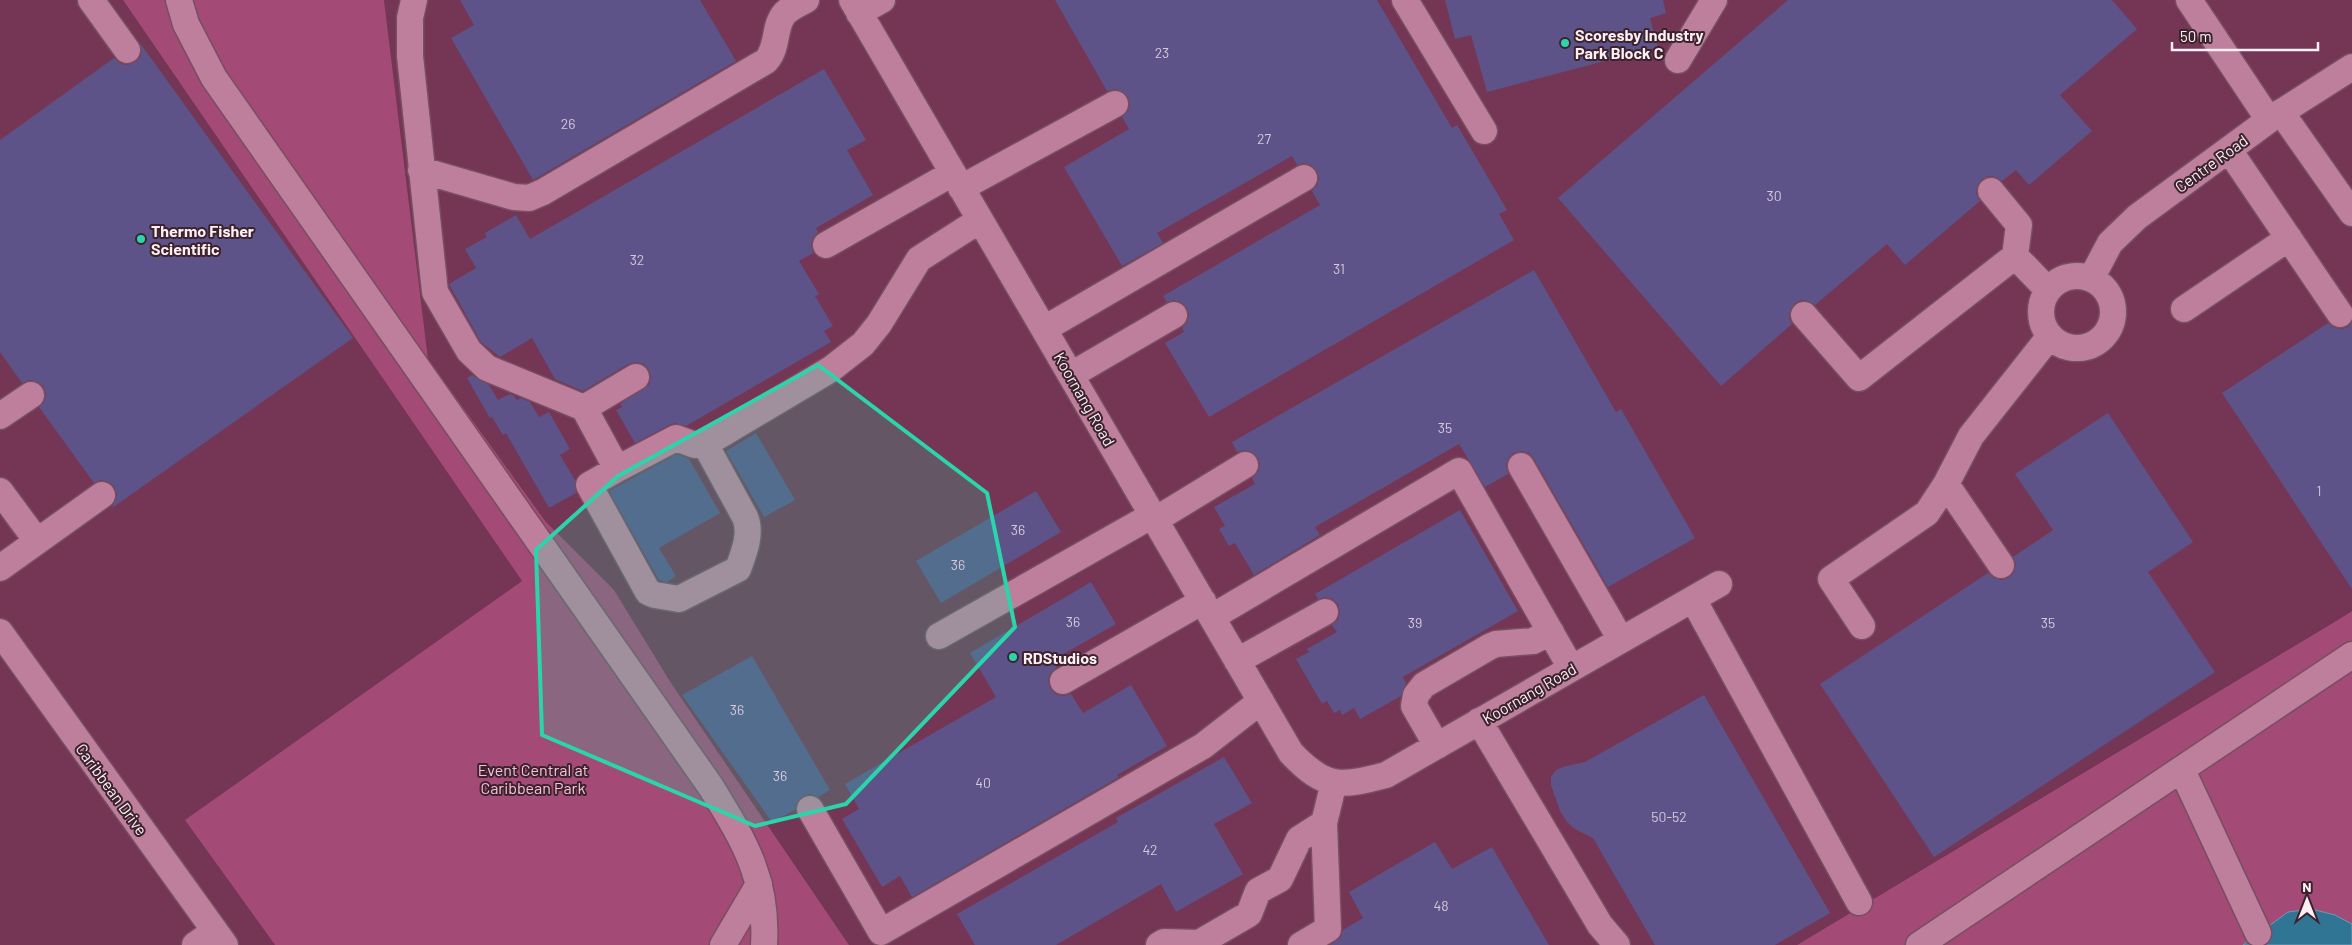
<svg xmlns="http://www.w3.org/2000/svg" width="2352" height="945" font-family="Barlow,sans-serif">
  <rect width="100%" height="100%" fill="#652f49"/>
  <path fill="#743654" d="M0,0H123L522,581L186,820L275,945H0Z
    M384,0H2352V611L1797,945H849L671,683L614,590L546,522L428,359Z"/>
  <path fill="#a34a76" d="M123,0H384L428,359L546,522L614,590L671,683L849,945H275L185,820L522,581Z
    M2352,611V945H1797L2336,621Z"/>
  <path fill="#317595" stroke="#6e9ab2" d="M2311,909L2335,915L2352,924V945H2243L2288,912Z"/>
  <path fill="#5d5388" d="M460,0H700L736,61L533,180L451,38L474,25Z
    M1055,0H1377L1452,128L1457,125L1507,210L1499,214L1514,240L1209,417L1165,343L1184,332L1182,328L1187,322L1189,314L1187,308L1181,302L1173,300L1167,302L1163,296L1320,205L1312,191L1317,185L1319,178L1317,171L1311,165L1303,163L1297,165L1292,156L1157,233L1163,243L1122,266L1064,167L1129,129L1122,117L1128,111L1130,105L1128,97L1123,92L1116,89L1107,91Z
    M1445,0H1663L1666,13L1650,18L1658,47L1487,92L1471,35L1455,39Z
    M1788,0H2112L2137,29L2060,95L2092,131L2029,185L2016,170L2002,181L1996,177L1989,176L1982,179L1977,186L1976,194L1980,201L1905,265L1887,244L1815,305L1808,301L1801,300L1795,303L1790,311L1789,318L1792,324L1721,386L1558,198Z
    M140,43L353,338L112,508L117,494L114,486L109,482L101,480L94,483L39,407L44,402L46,394L43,386L38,382L30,380L22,383L0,352V140L114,58L121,64L128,65L135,62L141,56Z
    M824,69L866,140L847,150L873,195L816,228L818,232L813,238L811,244L813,253L799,261L819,294L815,296L833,326L824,331L831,342L686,426L675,423L669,425L635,443L616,410L622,407L620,404L649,385L651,376L649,370L644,364L636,362L628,364L583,391L555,379L532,338L500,357L481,342L449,284L476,268L465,249L487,237L485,233L516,215L530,239Z
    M1534,270L1616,412L1621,409L1695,538L1608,587L1534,459L1529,453L1522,451L1513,453L1508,459L1506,465L1508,474L1485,487L1459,444L1315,527L1320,535L1254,575L1235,543L1229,546L1219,529L1225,526L1214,507L1255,484L1252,478L1258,472L1260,464L1258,458L1252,452L1244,450L1237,452L1232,442Z
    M2352,322V589L2222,393L2328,323L2333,327L2341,329L2348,327Z
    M472,375L489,385L498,400L510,394L514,396L517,400L521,398L530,402L539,417L549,412L570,449L560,455L575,480L576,493L549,508L506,433L503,435L492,417L490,418L467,378Z
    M2108,413L2193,542L2148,572L2215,672L1934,857L1820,684L1988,573L1994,578L2002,580L2010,577L2014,572L2016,564L2013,557L2053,530L2015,474Z
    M756,433L795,500L764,517L726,451Z
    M677,454L689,459L720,513L659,548L676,576L667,582L659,580L609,491Z
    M1036,491L1061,532L941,603L916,561Z
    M1460,510L1518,611L1403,677L1406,683L1401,696L1360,719L1354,708L1342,715L1340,710L1334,713L1327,701L1322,704L1296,659L1309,652L1307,649L1337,632L1332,625L1338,620L1340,613L1338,604L1333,599L1326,597L1318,599L1315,594Z
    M1091,582L1116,624L1053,660L1057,667L1050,674L1048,680L1050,688L1055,694L1062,696L1071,694L1083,713L1131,685L1167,746L1117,775L1119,777L912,897L900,876L882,887L842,819L859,809L845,784L996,697L970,653Z
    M752,656L830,790L818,797L810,794L803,796L797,802L795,810L772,822L682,695Z
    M1704,695L1830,913L1775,945H1655L1593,838L1575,829L1567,822L1560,811L1551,785V777L1556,770L1563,767L1585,762Z
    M1224,757L1252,803L1214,824L1243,874L1176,912L1161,884L1056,945H975L957,914L1118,822L1116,818Z
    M1435,842L1452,869L1492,847L1549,945H1330L1341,937L1343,930L1363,918L1349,892Z"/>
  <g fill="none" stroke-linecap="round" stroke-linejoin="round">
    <g stroke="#774e62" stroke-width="29">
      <path id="minor" d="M91,0L127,50
        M179,0L186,24L214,78L711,787C744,841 768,879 764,945
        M414,0L410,18V56L435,292L469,351L487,368L584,408L617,469L676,438L695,445L705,444L831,369L863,344L879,324L919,259L980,220
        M852,0L1291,753C1325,789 1340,787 1386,775L1719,584
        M1405,0L1484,131
        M2189,0L2269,120
        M859,13L882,0
        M1678,60L1714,0
        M2281,112L2352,213
        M2229,150L2340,314
        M421,170L514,197L529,198L543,192L766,61C779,47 773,26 785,13C791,7 799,4 806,0
        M961,188L1115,104
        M826,245L953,173
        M2015,256L2048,290
        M2041 312a36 36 0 1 1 72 0a36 36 0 1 1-72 0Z
        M2091,279L2110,243L2137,217L2269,120L2352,67
        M2184,309L2289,238
        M1804,315L1859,378L2015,256L2019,225L1991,191
        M1044,329L1304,178
        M1071,375L1174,315
        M584,408L636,377
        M0,416L31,395
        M1521,466L1621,640
        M617,469L589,485L648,592L655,595L679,599L738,569C744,553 752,533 745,517L705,444
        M1946,484L2001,565
        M0,491L37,541
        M1155,520L1245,465
        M0,568L102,495
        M1693,599L1859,902
        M1212,617L1459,471L1571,668
        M1862,626L1831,579L1927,513L1946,484L1971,436L2050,336
        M0,632L225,945
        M939,636L1153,515
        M1237,661L1325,612
        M1063,681L1203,601
        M1479,721L1600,925L1617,945
        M1437,746L1414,706L1416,695L1424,685L1489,647L1496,644L1533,641L1551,632
        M2182,770L2258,933
        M810,809L881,932L1203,746L1261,701
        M195,945L215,931
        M723,945L759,884
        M1159,945L1164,942L1199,943L1249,914L1258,891L1280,879L1299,839L1324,823
        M1301,945L1328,929L1324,823L1334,782
        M1919,945L2352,655"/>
    </g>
    <use href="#minor" stroke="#bd7f9b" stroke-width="26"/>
  </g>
  <path fill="#2bd5ac" fill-opacity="0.2" stroke="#2bd5ac" stroke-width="4" stroke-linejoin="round" d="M818,365L987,493L1015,627L846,804L755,826L542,735L536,550L618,476Z"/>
  <g fill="#2bd5ac" stroke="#3b222d" stroke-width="2">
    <circle cx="1565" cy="43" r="5"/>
    <circle cx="141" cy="239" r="5"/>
    <circle cx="1013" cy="657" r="5"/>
  </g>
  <g text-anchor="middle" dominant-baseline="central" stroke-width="4" stroke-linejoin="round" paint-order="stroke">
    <g font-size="14" fill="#d5c8d9">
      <text x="1162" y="52">23</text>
      <text x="568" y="123">26</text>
      <text x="1264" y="138">27</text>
      <text x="1774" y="195">30</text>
      <text x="637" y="259">32</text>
      <text x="1339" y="268">31</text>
      <text x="1445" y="427">35</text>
      <text x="2319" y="490">1</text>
      <text x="1018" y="529">36</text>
      <text x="958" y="564">36</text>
      <text x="1073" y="621">36</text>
      <text x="1415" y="622">39</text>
      <text x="2048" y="622">35</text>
      <text x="737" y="709">36</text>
      <text x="780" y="775">36</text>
      <text x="983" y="782">40</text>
      <text x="1669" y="816">50-52</text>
      <text x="1150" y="849">42</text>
      <text x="1441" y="905">48</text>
    </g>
    <g font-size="16" font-weight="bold" fill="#fdeff4" stroke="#3b222d" text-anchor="start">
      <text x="1575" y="34">Scoresby Industry<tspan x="1575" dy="18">Park Block C</tspan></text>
      <text x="151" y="230">Thermo Fisher<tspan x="151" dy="18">Scientific</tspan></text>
      <text x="1023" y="657">RDStudios</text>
    </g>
    <g font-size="16" fill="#fdeff4" stroke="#3b222d">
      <text transform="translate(2211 163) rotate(-36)">Centre Road</text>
      <text transform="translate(1085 399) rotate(60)">Koornang Road</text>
      <text transform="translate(1529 693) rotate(-30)">Koornang Road</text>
      <text transform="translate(112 789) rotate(54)">Caribbean Drive</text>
    </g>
    <g font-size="16" fill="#f7c1d7" stroke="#3b222d">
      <text x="533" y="769">Event Central at<tspan x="533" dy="18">Caribbean Park</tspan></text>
    </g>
  </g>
  <g transform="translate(2307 900)" stroke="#3b222d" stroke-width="4" paint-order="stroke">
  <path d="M0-4L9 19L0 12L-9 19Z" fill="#fdeff4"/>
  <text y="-8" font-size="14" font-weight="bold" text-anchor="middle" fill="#fdeff4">N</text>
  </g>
  <path d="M2172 42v8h146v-8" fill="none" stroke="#fdeff4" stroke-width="2.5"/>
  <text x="2180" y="42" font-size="15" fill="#fdeff4" stroke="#3b222d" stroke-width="4" paint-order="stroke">50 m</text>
</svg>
